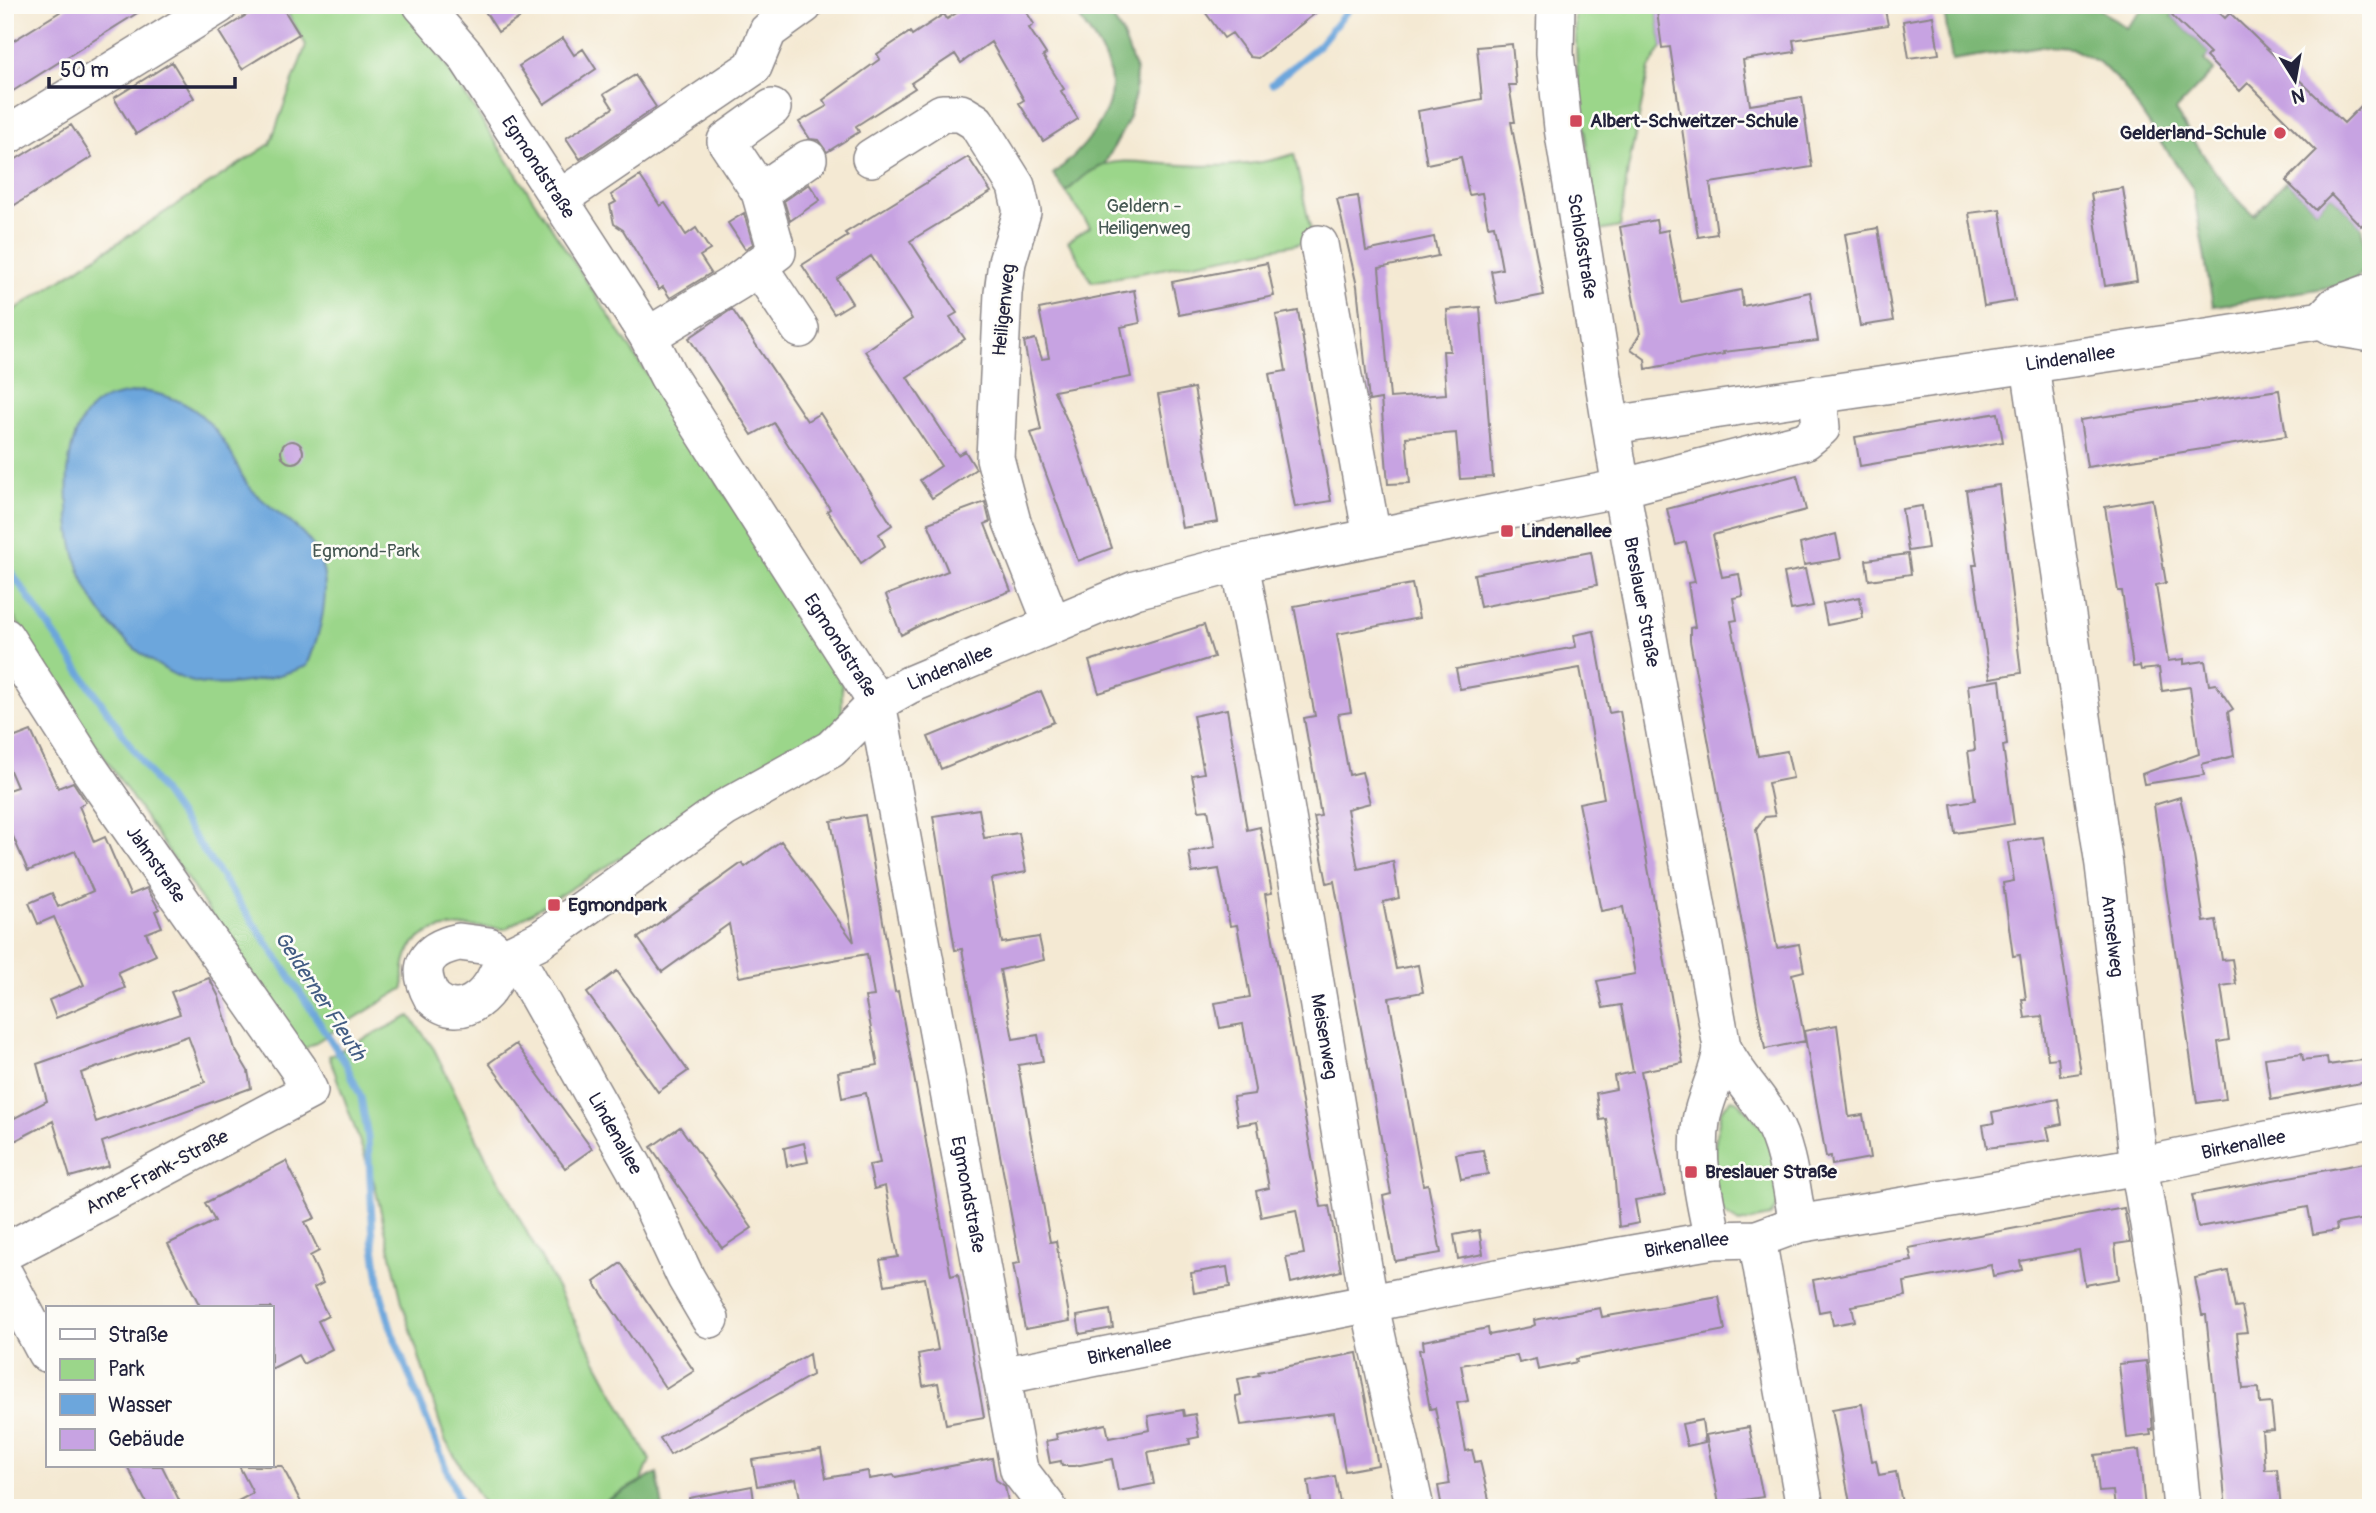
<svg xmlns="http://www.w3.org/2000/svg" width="2376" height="1513" font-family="Pangolin,sans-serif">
  <rect width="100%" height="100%" fill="#fdfcf7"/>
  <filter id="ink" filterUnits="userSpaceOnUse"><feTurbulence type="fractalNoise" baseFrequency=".0143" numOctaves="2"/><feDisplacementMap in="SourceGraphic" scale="14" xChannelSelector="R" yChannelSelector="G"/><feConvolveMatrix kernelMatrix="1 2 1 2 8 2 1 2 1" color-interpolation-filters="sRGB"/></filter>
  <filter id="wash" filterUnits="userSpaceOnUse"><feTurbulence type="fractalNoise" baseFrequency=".00686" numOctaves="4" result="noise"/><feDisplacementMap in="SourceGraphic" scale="28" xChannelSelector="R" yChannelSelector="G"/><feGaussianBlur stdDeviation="1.57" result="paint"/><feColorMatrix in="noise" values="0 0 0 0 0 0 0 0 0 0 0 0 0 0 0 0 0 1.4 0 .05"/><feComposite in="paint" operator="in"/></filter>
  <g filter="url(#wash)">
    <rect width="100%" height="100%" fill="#f4e9d3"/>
    <path fill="#9bd68a" stroke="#5e7c62" stroke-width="2" d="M283,5H405L409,9L842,673V722L505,929C455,924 398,919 404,988L303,1050L84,727L5,603V316L270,144L306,45Z
      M1574,5H1656L1662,47L1649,69L1628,169L1620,227L1599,231L1578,87Z
      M1294,154L1313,241L1092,282L1068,241L1090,227L1066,192C1077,182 1087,172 1101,166C1122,158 1143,163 1165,164C1208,167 1253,168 1294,154Z
      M410,1016L434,1049L485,1155L650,1460L642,1480L593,1508H486L445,1440L402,1302L374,1182L329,1056Z
      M1732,1099L1738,1101L1768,1133L1781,1200L1770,1217L1739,1223L1722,1212L1711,1166L1721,1110Z"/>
    <path fill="#7cb776" stroke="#4f6c58" stroke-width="2" d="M1070,5H1104L1122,33L1136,71L1135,94L1128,121L1104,165L1089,172L1066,192L1053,174C1079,154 1114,117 1111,81C1108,53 1085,27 1070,5Z
      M1943,5H2094L2126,28L2147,5H2174L2178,9L2172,16L2210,53L2204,60L2214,70L2175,111C2199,148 2220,185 2254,215L2286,181L2316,210L2331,195L2361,226L2367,254L2365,269L2355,279L2337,286L2213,306L2193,189L2123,86L2099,62L2071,48L2042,46L1952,60Z
      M657,1473L663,1508H650L640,1502L625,1508H593Z"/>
    <path fill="#6ca6dc" stroke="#47648c" stroke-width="2" d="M142,391C187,397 211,417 233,457C238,466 241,477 248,485C268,511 306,525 319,557C333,591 320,634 307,666C275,678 227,690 193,682C179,679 162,668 150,660C83,614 64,550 68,471C70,447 78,414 101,401C112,395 129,394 142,391Z"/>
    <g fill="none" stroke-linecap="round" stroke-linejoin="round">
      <path stroke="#6ca6dc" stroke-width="7" d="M1272,84L1319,45L1352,5
        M5,563L281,963L346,1064L361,1097L368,1138L373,1240L381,1293L392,1332L462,1508"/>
    </g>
    <g id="blocks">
      <path fill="#c7a3e2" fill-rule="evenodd" d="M71,5H150L5,96V46Z
        M263,5H281L299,34L242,69L219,32Z
        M481,5H539L498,32Z
        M969,5H1022L1034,24L1029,28L1046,54L1043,56L1064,89L1061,91L1078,119L1043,141L1019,103L1024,100L991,42L961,63L955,54L911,83L915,88L856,126L859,132L827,152L818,140L810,139L799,122L827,106L823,100L880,59L877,54L910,32L912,35L944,14L947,19Z
        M1200,5H1326L1258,58L1250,57L1232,33L1224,38Z
        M1656,5H1884L1888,25L1793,40L1795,52L1743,60L1750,105L1802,97L1812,167L1710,183L1717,234L1698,237L1670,47L1662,48Z
        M2182,5H2211L2225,18L2230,13L2344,123L2371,96V216L2361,226L2331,195L2316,210L2286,181L2316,151L2248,83L2240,91L2206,57L2210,53L2172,16Z
        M1933,16L1939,54L1909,58L1903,21Z
        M563,38L574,55L583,49L596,69L544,104L519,66Z
        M1512,44L1516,85H1509L1515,122H1511L1544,295L1497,304L1491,271L1502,269L1494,225L1488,226L1482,193L1469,195L1461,157L1427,164L1418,111L1482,99L1477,47Z
        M172,62L194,98L136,134L114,98Z
        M635,75L656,107L580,159L566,138L613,108L604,94Z
        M71,125L92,157L5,211V166Z
        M968,157L991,192L910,241L957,313L950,317L965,339L907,377L958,455L965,451L976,469L932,498L920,480L941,466L865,351L912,319L871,256L837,279L852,303L834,314L802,265L848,236L845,233Z
        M640,176L660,206L665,203L686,235L696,228L710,250L700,256L711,273L670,298L663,287L659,290L623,230L614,224L610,205L616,202L611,195Z
        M809,184L820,200L790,221L784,201Z
        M2123,188L2137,281L2105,286L2091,193Z
        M1358,196L1366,251L1434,237L1438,256L1379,268L1390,398L1446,394L1443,351H1450L1447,310L1480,307L1493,477L1460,479L1456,433L1406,437L1410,483L1388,484L1381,399L1369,401L1357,286L1337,199Z
        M2000,209L2015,301L1984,306L1969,213Z
        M744,213L753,244L745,249L728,223Z
        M1656,220L1658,232L1668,230L1681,302L1741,290L1743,306L1810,292L1818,341L1723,352L1724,354L1646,369L1645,359L1631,349L1640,334L1620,227Z
        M1878,228L1893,321L1860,326L1845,234Z
        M1267,263L1274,296L1179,315L1172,282Z
        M1134,290L1140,323L1121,327L1131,377L1054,391L1072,431L1112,548L1078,561L1031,433L1041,430L1024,342L1035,339L1042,359L1049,358L1039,309Z
        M732,309L807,421L820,413L892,525L879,534L885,546L861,563L827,511L830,509L774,423L752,435L689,338Z
        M1298,311L1331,501L1295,507L1269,374L1286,371L1276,315Z
        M1194,388L1218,522L1182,528L1158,395Z
        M2279,390L2286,436L2087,467L2080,420Z
        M1998,413L2003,442L1860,466L1855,437Z
        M281 452a11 11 0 1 1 22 0a11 11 0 1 1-22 0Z
        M1797,475L1806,510L1713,535L1722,577L1739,574L1743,596L1733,598L1737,620L1731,621L1758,756L1787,751L1793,778L1768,783L1775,816L1765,817L1756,830L1777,948L1799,944L1804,971L1792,974L1805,1041L1765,1049L1690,641V628L1695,627L1688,583L1695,582L1686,542L1676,545L1667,509Z
        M1999,485L2021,673L1990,678L1973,565H1977L1966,490Z
        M2152,499L2166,583L2156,585L2168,661L2184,659V664L2205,661L2209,685L2216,684L2233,709L2228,712L2234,756L2202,764L2204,775L2144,784L2142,774L2199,754L2190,687L2162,691L2159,668L2141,670L2140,666L2133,667L2122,591H2118L2105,507Z
        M985,502L990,522L985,524L1011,591L926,622L901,635L886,595L948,571L928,523Z
        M1922,506L1928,548L1908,551L1902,509Z
        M1836,534L1841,559L1804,565L1800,544Z
        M1591,552L1597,585L1480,607L1474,574Z
        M1908,554L1911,574L1869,580L1866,560Z
        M1805,569L1813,606L1791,610L1784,573Z
        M1412,584L1419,618L1337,634L1351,712L1338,714L1349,775L1362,772L1370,803L1347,809L1358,869L1393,861L1399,898L1383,902L1396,969L1418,965L1423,992L1389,998L1423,1185L1428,1184L1441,1253L1395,1261L1383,1196L1391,1194L1374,1099L1334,881L1327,883L1314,817L1321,816L1304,718L1315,716L1294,606Z
        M1860,597L1863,618L1827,625L1823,604Z
        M1204,625L1214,657L1099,693L1089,661Z
        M1594,631L1609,713L1620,711L1683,1063L1641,1071L1665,1195L1635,1200L1639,1223L1619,1227L1613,1160L1606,1119L1600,1120L1596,1093L1616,1089L1614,1076L1633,1072L1621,1005L1603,1008L1597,981L1635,974L1623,907L1601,911L1579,803L1604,798L1580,668L1460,689L1456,669L1576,647L1574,635Z
        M2000,680L2007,745L2003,746L2014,824L1955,833L1951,804L1975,800L1968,751L1975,750L1968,685Z
        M1041,691L1054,722L941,769L928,737Z
        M1227,709L1247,830L1260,827L1272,893L1265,894L1302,1102L1321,1207L1329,1206L1341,1271L1291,1283L1286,1257L1304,1254L1296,1210L1261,1217L1256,1191L1269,1188L1257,1122L1238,1125L1233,1097L1254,1094L1255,1090L1243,1024L1220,1028L1215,1003L1250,997L1237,925L1230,926L1219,869L1192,873L1189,852L1215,847L1208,810L1199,811L1192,775L1204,773L1193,716Z
        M31,731L58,788L73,782L86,802L79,806L94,842L105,837L130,895L147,888L159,909L155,911L162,927L146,933L156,955L118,972L125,988L56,1018L49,1000L84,985L54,917L38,924L29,903L52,893L58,907L93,891L75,851L28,871L5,818V791L17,787L5,759V741Z
        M2180,797L2194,856L2204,922L2216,920L2222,960L2232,959L2236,984L2221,986L2229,1040L2218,1042L2226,1099L2197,1103L2154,805Z
        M979,809L984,838L1019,833L1026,872L991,879L1002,943L1039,937L1044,960L1000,970L1013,1039L1038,1035L1043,1061L1018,1065L1050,1242L1056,1241L1070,1321L1025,1329L1013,1264L1020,1263L962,949L955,950L933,816Z
        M865,815L895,992L898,991L951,1276L958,1274L984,1417L946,1424L938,1383L923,1386L918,1354L938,1350L925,1278L885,1285L880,1260L898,1257L885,1186L874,1189L869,1165L880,1163L866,1093L842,1098L838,1072L878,1065L865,997L874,996L867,954L739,977L729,924L662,972L638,938L742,863L745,867L781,841L854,942L831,821Z
        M2043,837L2081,1073L2060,1076L2058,1058L2048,1059L2042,1016L2025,1018L2022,999H2026L2020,955L2013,956L2003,883L2014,881L2008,842Z
        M617,971L688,1071L658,1092L587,993Z
        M209,978L219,997L235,1049L248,1071L251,1088L102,1142L109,1166L70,1177L53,1121L5,1146V1123L47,1101L37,1064L180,1014L171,992ZM188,1036L205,1082L96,1122L81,1073Z
        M1837,1025L1849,1117L1863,1115L1870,1158L1832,1165L1831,1156L1826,1157L1804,1031Z
        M516,1044L592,1149L565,1168L489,1063Z
        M2302,1053L2303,1060L2327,1057L2328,1065L2363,1060L2366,1082L2271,1100L2265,1058Z
        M2058,1099L2062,1124L2047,1127L2050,1140L1987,1148L1983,1125L1994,1123L1992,1112Z
        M680,1127L752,1228L722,1248L651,1147Z
        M804,1143L808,1162L787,1166L784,1148Z
        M1483,1150L1488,1174L1461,1179L1456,1154Z
        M286,1161L315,1218L305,1222L319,1251L310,1256L323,1283L314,1288L328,1316L318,1321L332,1349L303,1364L298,1355L271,1369V1308H201L168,1244L215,1221L205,1203Z
        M2365,1163L2371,1196V1218L2336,1224L2337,1230L2313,1234L2308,1207L2198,1227L2192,1195Z
        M2124,1208L2130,1242L2115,1244L2119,1279L2085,1285L2079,1250L2020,1261L2022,1270L1993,1276L1991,1265L1904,1282L1906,1296L1852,1306L1855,1321L1833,1325L1830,1310L1819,1312L1813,1280L1912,1261L1909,1248Z
        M1479,1230L1483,1254L1458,1259L1454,1235Z
        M621,1263L694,1371L666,1389L594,1282Z
        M1227,1267L1230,1287L1194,1293L1191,1273Z
        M2228,1271L2235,1308L2242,1307L2247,1332L2237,1333L2243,1389L2259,1388L2260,1404L2271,1403L2274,1430L2262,1431L2265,1470L2277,1469L2281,1508H2226L2206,1315H2202L2195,1278Z
        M1719,1297L1725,1330L1576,1359L1577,1362L1538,1370L1536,1359L1519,1363L1517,1355L1461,1365L1468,1401L1457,1403L1466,1451L1472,1450L1475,1462L1480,1461L1491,1508H1442L1438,1486L1450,1484L1435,1408L1430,1409L1419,1350L1424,1349L1423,1341L1488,1328L1489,1335L1530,1327L1535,1325L1534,1320L1600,1308L1602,1317Z
        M1110,1310L1113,1328L1080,1334L1077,1316Z
        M1357,1353L1378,1465L1345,1471L1334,1413L1241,1425L1236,1400V1396L1241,1395L1238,1379L1259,1375L1258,1372Z
        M809,1354L812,1375L670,1455L660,1438Z
        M2146,1361L2153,1430H2150L2151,1435L2127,1438L2119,1364Z
        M1862,1404L1872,1461L1876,1460L1879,1475L1896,1472L1903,1508H1851L1832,1409Z
        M1183,1410L1184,1416L1195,1414L1199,1437L1189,1439L1190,1444L1148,1452L1154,1484L1118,1491L1112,1459L1075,1466H1062L1061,1461L1050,1463L1046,1441L1057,1439L1056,1434L1106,1424L1109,1438L1150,1430L1148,1416Z
        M1702,1420L1705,1442L1687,1446L1682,1424Z
        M1749,1427L1763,1497L1719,1504L1706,1435Z
        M821,1450L826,1478L868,1471L869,1479L894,1475L895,1477L992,1458L996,1480L1005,1486L1008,1502L978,1508H802L796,1479L757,1486L752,1460Z
        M2139,1450L2145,1508H2115L2113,1491L2099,1492L2095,1455Z
        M127,1466H162L183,1508H149Z
        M239,1466H282L304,1508H225L253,1493Z
        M1335,1476L1341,1508H1312L1308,1481Z
        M752,1486L755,1508H690L689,1498Z"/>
    </g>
  </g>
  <g filter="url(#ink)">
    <use href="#blocks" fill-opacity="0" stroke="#8b8687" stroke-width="2"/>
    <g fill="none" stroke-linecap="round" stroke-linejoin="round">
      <g stroke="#8b8687" stroke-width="40">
        <g id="minor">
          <path id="s1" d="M422,5L466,56L648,336L668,376L877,703L1019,1470L1048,1508"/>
          <path id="s2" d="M1556,5L1555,53L1563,128L1621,488L1722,1047C1720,1073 1705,1096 1701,1121C1695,1162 1705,1200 1713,1240"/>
          <path d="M5,137L219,5"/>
          <path d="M871,158L942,113H961L976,122L1016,186L1022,212L1007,262L1003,293L995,458L1012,522L1052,623"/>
          <path d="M760,192L726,141L772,108"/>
          <path d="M559,199L753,67L768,31L804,5"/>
          <path d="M1319,244L1372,537"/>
          <path d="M758,266L800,329"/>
          <path d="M2322,320L2334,327L2371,333"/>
          <path d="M648,336L737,282L777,252L760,192L808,159"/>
          <path id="s3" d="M2030,366L2104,865L2139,1166L2161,1295L2182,1508"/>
          <path id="s4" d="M1613,425C1849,389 2086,358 2322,320L2336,305L2371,292"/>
          <path id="s5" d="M1240,564L1273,734L1369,1302L1415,1508"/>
          <path id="s6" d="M5,637L88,767L298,1068L309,1091L5,1252"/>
          <path d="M459,942L489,946L503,958C496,990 463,1027 432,997C415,966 426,949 459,942Z"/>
          <path id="s7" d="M514,954L635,1169L686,1278L710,1319"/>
          <path id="s8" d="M503,958L540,940L725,808L831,749L877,703L909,685L1135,590L1223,567L1621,488L1805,441L1821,428L1818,394"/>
          <path d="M1722,1047C1735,1074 1756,1094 1771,1119C1789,1151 1791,1189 1798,1224"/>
          <path d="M1757,1239L1805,1508"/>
          <path d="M5,1276L46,1353"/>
          <path id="s9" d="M1001,1376L1523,1273L1713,1240L1757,1239L1798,1224L2139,1166L2371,1119"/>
        </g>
      </g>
      <use href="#minor" stroke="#fff" stroke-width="37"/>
    </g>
  </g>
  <g fill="#d1495b" stroke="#fdfcf7" stroke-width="2.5">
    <rect x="1569" y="114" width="14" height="14" rx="3.5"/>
    <circle cx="2280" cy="133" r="7"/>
    <rect x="1500" y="524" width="14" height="14" rx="3.5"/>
    <rect x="547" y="898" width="14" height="14" rx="3.5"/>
    <rect x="1684" y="1165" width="14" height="14" rx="3.5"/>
  </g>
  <g text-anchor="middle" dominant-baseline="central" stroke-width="5" stroke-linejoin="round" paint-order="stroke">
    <g font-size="19" font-weight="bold" fill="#22223b" stroke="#fdfcf7" text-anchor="start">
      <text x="1590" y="121">Albert-Schweitzer-Schule</text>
      <text x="2266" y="133" text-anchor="end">Gelderland-Schule</text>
      <text x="1521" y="531">Lindenallee</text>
      <text x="568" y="905">Egmondpark</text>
      <text x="1705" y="1172">Breslauer Straße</text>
    </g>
    <g font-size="19" fill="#22223b" stroke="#fdfcf7">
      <text stroke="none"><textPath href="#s1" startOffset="200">Egmondstraße</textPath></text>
      <text stroke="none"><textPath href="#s2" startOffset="243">Schloßstraße</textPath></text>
      <text transform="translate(1004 310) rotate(-84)">Heiligenweg</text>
      <text stroke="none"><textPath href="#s4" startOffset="462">Lindenallee</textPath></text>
      <text stroke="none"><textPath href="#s2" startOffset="604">Breslauer Straße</textPath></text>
      <text stroke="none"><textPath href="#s1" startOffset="766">Egmondstraße</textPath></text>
      <text stroke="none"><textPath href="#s8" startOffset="536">Lindenallee</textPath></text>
      <text stroke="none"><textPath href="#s6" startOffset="273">Jahnstraße</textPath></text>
      <text stroke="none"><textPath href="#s3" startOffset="576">Amselweg</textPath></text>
      <text stroke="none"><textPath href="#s5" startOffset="480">Meisenweg</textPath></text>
      <text stroke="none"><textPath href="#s7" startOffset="206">Lindenallee</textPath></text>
      <text stroke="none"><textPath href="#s9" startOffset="1265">Birkenallee</textPath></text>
      <text transform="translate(157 1172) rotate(-28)">Anne-Frank-Straße</text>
      <text stroke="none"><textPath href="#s1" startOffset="1334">Egmondstraße</textPath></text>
      <text stroke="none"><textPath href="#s9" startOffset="698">Birkenallee</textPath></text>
      <text stroke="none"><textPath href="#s9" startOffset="131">Birkenallee</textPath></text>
    </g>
    <g font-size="19" fill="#465853" stroke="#fdfcf7">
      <text x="1144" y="206">Geldern -<tspan x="1144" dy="22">Heiligenweg</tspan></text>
      <text x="366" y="551">Egmond-Park</text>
    </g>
    <g font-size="21" font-style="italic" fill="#435d83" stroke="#fdfcf7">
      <text transform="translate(320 996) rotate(57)">Gelderner Fleuth</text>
    </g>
  </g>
  <rect width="2376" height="1513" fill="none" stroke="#fdfcf7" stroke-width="28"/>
  <rect x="46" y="1306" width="228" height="161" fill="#fdfcf7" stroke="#a5a5ac" stroke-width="2"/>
  <rect x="60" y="1329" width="35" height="10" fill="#ffffff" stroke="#a5a5ac" stroke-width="2"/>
  <text x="108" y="1342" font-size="21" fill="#22223b">Straße</text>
  <rect x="60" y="1359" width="35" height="21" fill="#9bd68a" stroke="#a5a5ac" stroke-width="2"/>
  <text x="108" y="1376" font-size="21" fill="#22223b">Park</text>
  <rect x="60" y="1394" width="35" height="21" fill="#6ca6dc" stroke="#a5a5ac" stroke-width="2"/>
  <text x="108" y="1412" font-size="21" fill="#22223b">Wasser</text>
  <rect x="60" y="1429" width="35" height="21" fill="#c7a3e2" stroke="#a5a5ac" stroke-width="2"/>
  <text x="108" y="1446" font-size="21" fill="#22223b">Gebäude</text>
  <g transform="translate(2295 80) rotate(169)" stroke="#fdfcf7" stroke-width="5" paint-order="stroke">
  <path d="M0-5L12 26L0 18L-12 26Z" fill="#22223b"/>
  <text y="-10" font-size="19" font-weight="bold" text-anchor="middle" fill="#22223b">N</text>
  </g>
  <path d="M49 77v10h186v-10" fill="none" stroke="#22223b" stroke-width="3.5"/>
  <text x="60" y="77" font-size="21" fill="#22223b" stroke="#fdfcf7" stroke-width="5" paint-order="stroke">50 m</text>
</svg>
